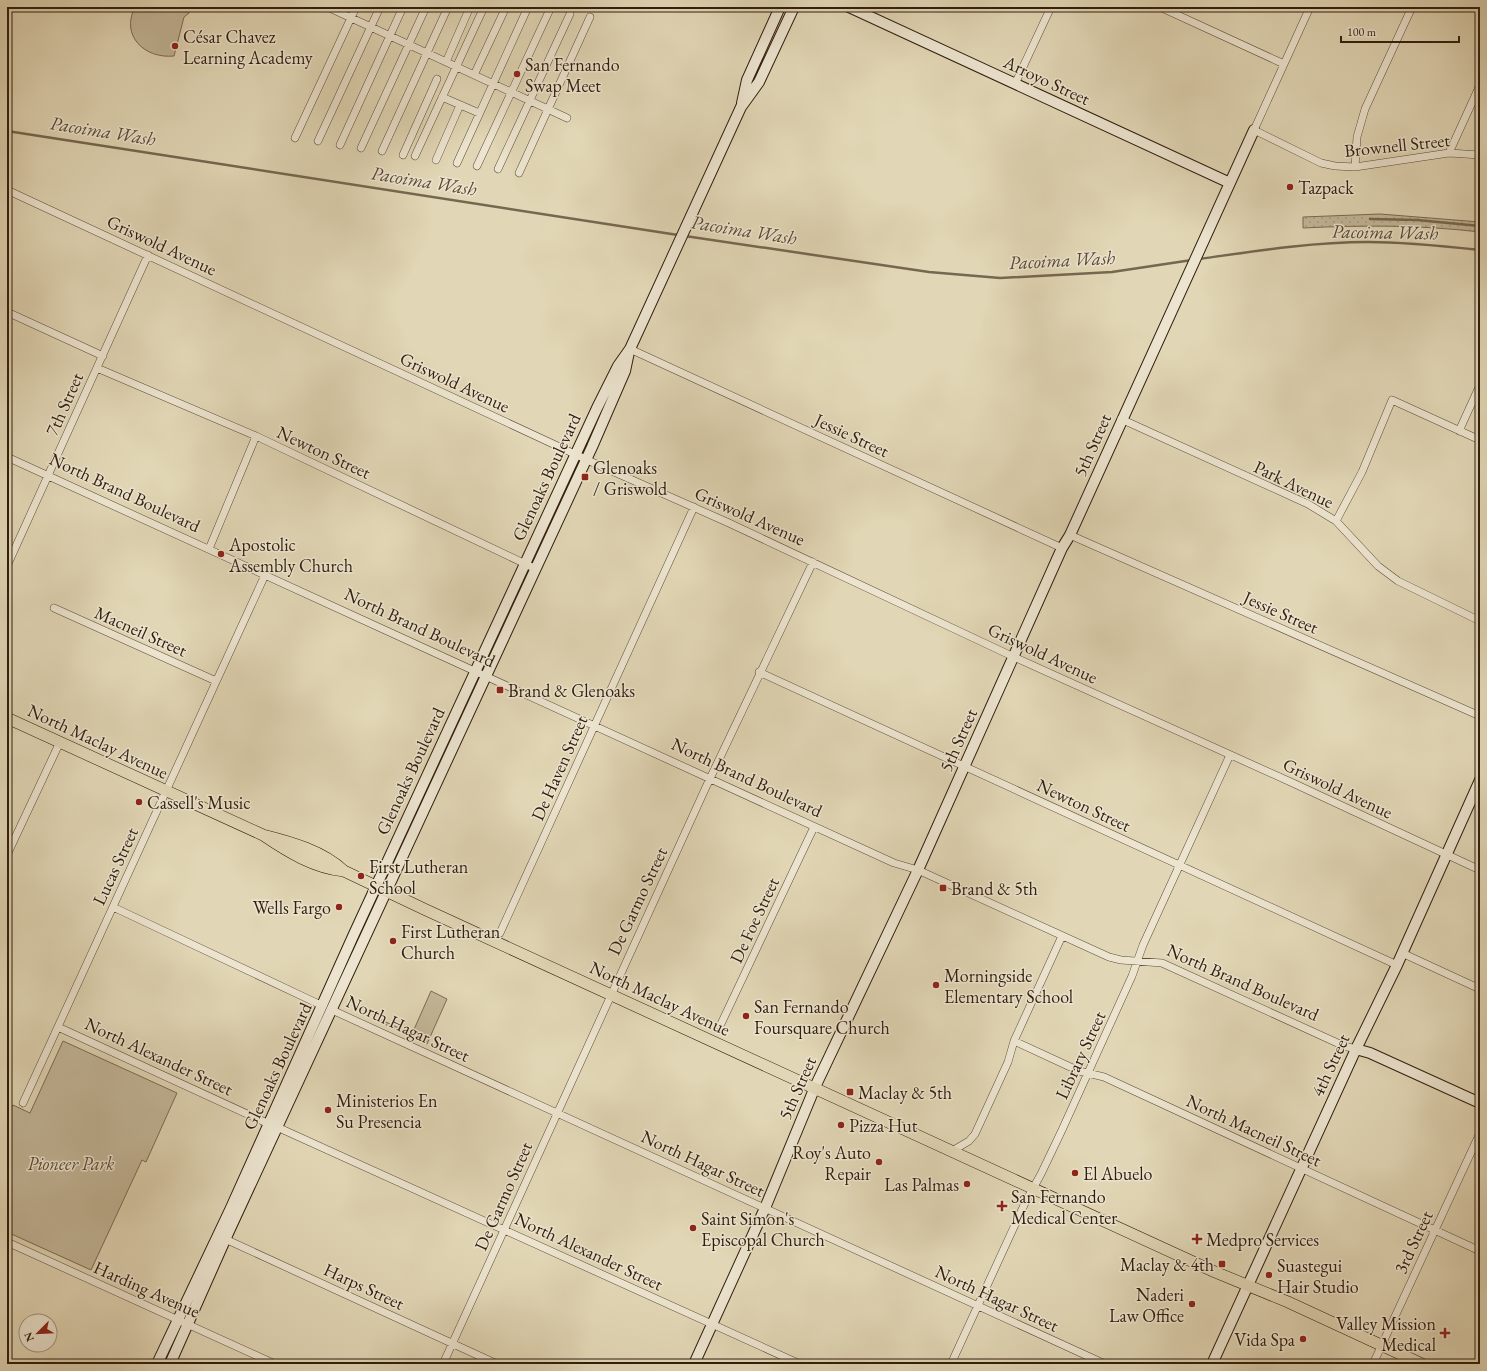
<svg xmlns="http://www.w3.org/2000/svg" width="1487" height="1371" font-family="'EB Garamond',serif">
  <defs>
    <pattern id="garden-dots" width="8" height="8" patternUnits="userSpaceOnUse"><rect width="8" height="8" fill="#c3b799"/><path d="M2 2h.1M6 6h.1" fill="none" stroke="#a89d83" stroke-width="1.8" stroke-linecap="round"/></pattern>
  </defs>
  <rect width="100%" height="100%" fill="#e1d6b5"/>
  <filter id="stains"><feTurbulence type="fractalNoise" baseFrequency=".005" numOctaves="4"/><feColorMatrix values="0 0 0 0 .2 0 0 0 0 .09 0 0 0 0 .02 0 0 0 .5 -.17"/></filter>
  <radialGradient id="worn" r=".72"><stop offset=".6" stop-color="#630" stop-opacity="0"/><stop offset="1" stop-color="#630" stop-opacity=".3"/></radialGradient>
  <path fill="#c3b799" stroke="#7a6a54" d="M135,7L188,8L189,13L184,17L174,56C145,59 120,36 135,7Z
    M431,991L447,999L427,1044L378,1021L379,1019L412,1034Z
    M63,1041L177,1093L146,1162L142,1160L91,1270L7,1232V1105L12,1107L13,1105L30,1113Z"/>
  <path fill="url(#garden-dots)" stroke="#7a6a54" d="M1380,214L1480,222V232C1421,225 1363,225 1303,228V217Z"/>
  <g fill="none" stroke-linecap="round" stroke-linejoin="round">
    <path stroke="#766750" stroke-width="2.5" d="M7,131L678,235
      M1370,219L1417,220L1480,226
      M685,236L929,272L1000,278L1112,272L1192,260
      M1199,259C1255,251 1312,242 1368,242C1405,242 1443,246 1480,250"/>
    <g stroke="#5c4c38" stroke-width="8">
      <path id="street" d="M1160,7L1284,64
        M1310,7L1254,130L1321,163L1335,166L1355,167L1449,153L1480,155
        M332,9L567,118
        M446,62L470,7
        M474,75L506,7
        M1015,84L1051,7
        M442,97L479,113
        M295,138L356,7
        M318,141L380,7
        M340,145L403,7
        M361,148L426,7
        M382,151L448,7
        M1449,153L1480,85
        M403,155L437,79
        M415,156L484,7
        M436,160L460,105
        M457,163L528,7
        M477,166L551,7
        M1355,167L1357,137L1365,109L1412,7
        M498,169L570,14
        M519,173L590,17
        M7,190L594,463L729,523L1014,657L1295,784L1480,870
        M7,312L103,356
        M630,349L1062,548
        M97,368L256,436L536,569
        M1121,419L1308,504L1336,521L1378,566L1398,581L1480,621
        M1459,431L1480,385
        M7,457L894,863L918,870L1109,957L1121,960L1162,963L1344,1046L1356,1049
        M1336,521L1362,472L1392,400L1480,440
        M1070,535L1480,716
        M209,549L256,436
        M7,566L148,255
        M54,608L216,681
        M759,672L1397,965
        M7,855L60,742
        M113,907L323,1006
        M500,933L694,507
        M1402,953L1480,989
        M332,1010L1105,1364
        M720,1026L814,827
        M58,1027L269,1124
        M1014,1041L1079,1071L1104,1077L1480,1251
        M23,1103L265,575
        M277,1127L800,1364
        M952,1151L969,1141L975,1134L1008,1062L1014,1041L1062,936
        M223,1238L497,1364
        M7,1242L275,1364
        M443,1364L706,787L813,562
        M951,1364L1025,1203L1041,1174L1062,1130L1132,976L1143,945L1230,755
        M1373,1364L1480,1133"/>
    </g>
    <g stroke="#301e0e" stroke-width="12">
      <path id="secondary" d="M849,7L1230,183
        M742,103L747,80L780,7
        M1356,1049L1370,1053L1480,1103
        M157,1364L230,1210L354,934L597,408L618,366L630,349L741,107L759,82L794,7
        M170,1364L229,1231L592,447L625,371L629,352
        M694,1364L765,1208L815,1087L918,870L1062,548L1070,535L1254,130
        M1212,1364L1356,1049L1397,965L1480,780"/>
    </g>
    <g stroke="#301e0e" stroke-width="12">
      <path id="primary" d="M7,718L263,835C288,852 314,868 344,871
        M263,835C291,842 323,851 344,871L424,909L1215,1272L1288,1302L1422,1364"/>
    </g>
    <use href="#street" stroke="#ece4cf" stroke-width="7"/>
    <use href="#secondary" stroke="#ece4cf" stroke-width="10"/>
    <use href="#primary" stroke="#e1d6b5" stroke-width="11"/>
  </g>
  <g fill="#8f2418" stroke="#ece4cf" stroke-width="1.5">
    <circle cx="175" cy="46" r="4"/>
    <circle cx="517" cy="74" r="4"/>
    <circle cx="1290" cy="187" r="4"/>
    <rect x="581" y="473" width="8" height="8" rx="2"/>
    <circle cx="221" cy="554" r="4"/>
    <rect x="496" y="686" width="8" height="8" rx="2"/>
    <circle cx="139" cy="802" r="4"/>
    <circle cx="361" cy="876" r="4"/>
    <rect x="939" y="884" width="8" height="8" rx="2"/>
    <circle cx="339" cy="907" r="4"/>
    <circle cx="393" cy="941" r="4"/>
    <circle cx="936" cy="985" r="4"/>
    <circle cx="746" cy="1016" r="4"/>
    <rect x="846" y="1088" width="8" height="8" rx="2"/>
    <circle cx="328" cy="1110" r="4"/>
    <circle cx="841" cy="1125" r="4"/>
    <circle cx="879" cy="1162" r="4"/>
    <circle cx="1075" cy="1173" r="4"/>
    <circle cx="967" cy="1184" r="4"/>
    <path d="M1000 1200h4v4h4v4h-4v4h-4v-4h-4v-4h4z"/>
    <circle cx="693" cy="1228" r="4"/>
    <path d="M1195 1233h4v4h4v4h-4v4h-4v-4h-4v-4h4z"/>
    <rect x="1218" y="1260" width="8" height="8" rx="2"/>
    <circle cx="1269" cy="1275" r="4"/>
    <circle cx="1192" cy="1304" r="4"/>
    <path d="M1443 1327h4v4h4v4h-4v4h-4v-4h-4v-4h4z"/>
    <circle cx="1303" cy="1339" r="4"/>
  </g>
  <g text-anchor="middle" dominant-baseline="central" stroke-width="3" stroke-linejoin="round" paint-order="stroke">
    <g font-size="18" fill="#301e0e" stroke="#ece4cf" text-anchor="start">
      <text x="183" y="36">César Chavez<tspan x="183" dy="21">Learning Academy</tspan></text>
      <text x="525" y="64">San Fernando<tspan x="525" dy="21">Swap Meet</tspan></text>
      <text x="1298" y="187">Tazpack</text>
      <text x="593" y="467">Glenoaks<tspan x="593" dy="21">/ Griswold</tspan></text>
      <text x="229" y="544">Apostolic<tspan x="229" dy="21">Assembly Church</tspan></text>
      <text x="508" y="690">Brand &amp; Glenoaks</text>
      <text x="147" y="802">Cassell's Music</text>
      <text x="369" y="866">First Lutheran<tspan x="369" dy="21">School</tspan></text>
      <text x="951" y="888">Brand &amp; 5th</text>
      <text x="331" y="907" text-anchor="end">Wells Fargo</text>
      <text x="401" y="931">First Lutheran<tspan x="401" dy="21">Church</tspan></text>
      <text x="944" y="975">Morningside<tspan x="944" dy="21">Elementary School</tspan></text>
      <text x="754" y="1006">San Fernando<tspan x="754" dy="21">Foursquare Church</tspan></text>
      <text x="858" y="1092">Maclay &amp; 5th</text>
      <text x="336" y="1100">Ministerios En<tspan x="336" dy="21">Su Presencia</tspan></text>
      <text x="849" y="1125">Pizza Hut</text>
      <text x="871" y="1152" text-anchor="end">Roy's Auto<tspan x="871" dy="21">Repair</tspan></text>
      <text x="1083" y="1173">El Abuelo</text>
      <text x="959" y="1184" text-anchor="end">Las Palmas</text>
      <text x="1011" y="1196">San Fernando<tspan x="1011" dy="21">Medical Center</tspan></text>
      <text x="701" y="1218">Saint Simon's<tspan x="701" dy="21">Episcopal Church</tspan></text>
      <text x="1206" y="1239">Medpro Services</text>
      <text x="1214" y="1264" text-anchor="end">Maclay &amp; 4th</text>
      <text x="1277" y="1265">Suastegui<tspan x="1277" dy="21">Hair Studio</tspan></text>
      <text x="1184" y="1294" text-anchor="end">Naderi<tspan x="1184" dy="21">Law Office</tspan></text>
      <text x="1436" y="1323" text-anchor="end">Valley Mission<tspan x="1436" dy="21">Medical</tspan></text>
      <text x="1295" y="1339" text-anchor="end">Vida Spa</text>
    </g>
    <g font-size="18" fill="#301e0e" stroke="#ece4cf">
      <text transform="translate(1047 80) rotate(25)">Arroyo Street</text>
      <text transform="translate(1397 145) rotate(-6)">Brownell Street</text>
      <text transform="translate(162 245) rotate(25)">Griswold Avenue</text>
      <text transform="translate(455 382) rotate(25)">Griswold Avenue</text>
      <text transform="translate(64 404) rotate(-66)">7th Street</text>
      <text transform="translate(852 435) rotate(25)">Jessie Street</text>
      <text transform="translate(1092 445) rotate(-66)">5th Street</text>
      <text transform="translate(324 452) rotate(25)">Newton Street</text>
      <text transform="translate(546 477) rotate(-65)">Glenoaks Boulevard</text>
      <text transform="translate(1294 484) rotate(26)">Park Avenue</text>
      <text transform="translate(125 492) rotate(25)">North Brand Boulevard</text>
      <text transform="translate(750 516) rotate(24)">Griswold Avenue</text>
      <text transform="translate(1281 612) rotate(24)">Jessie Street</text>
      <text transform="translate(420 627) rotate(25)">North Brand Boulevard</text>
      <text transform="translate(141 631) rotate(24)">Macneil Street</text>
      <text transform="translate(1043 653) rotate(25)">Griswold Avenue</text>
      <text transform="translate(958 740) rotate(-66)">5th Street</text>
      <text transform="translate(98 741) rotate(25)">North Maclay Avenue</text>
      <text transform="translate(559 768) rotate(-66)">De Haven Street</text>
      <text transform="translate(410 771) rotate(-65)">Glenoaks Boulevard</text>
      <text transform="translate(747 777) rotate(25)">North Brand Boulevard</text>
      <text transform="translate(1338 788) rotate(25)">Griswold Avenue</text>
      <text transform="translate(1084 805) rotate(25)">Newton Street</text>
      <text transform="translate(115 866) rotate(-65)">Lucas Street</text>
      <text transform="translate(637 901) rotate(-65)">De Garmo Street</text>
      <text transform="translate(754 920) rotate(-65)">De Foe Street</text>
      <text transform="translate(1243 982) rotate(24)">North Brand Boulevard</text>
      <text transform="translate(660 998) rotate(25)">North Maclay Avenue</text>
      <text transform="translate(408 1028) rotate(25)">North Hagar Street</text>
      <text transform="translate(1080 1055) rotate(-65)">Library Street</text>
      <text transform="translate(159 1056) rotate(25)">North Alexander Street</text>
      <text transform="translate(1330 1065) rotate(-65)">4th Street</text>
      <text transform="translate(277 1066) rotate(-65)">Glenoaks Boulevard</text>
      <text transform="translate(797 1088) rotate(-66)">5th Street</text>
      <text transform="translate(1254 1130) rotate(25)">North Macneil Street</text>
      <text transform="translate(703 1163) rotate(25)">North Hagar Street</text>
      <text transform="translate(503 1196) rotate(-66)">De Garmo Street</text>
      <text transform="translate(1413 1242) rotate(-65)">3rd Street</text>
      <text transform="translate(589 1251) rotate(25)">North Alexander Street</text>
      <text transform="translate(364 1286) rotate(25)">Harps Street</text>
      <text transform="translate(147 1289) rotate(24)">Harding Avenue</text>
      <text transform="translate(997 1298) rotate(25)">North Hagar Street</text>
    </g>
    <g font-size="18" font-style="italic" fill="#5c4c38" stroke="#ece4cf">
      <text x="71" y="1163">Pioneer Park</text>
    </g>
    <g font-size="19" font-style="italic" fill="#594834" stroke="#ece4cf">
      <text transform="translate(103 131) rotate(9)">Pacoima Wash</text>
      <text transform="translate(424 181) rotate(9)">Pacoima Wash</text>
      <text transform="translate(744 230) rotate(9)">Pacoima Wash</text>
      <text transform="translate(1385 232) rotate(1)">Pacoima Wash</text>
      <text transform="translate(1062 260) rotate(-3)">Pacoima Wash</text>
    </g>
  </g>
  <rect width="1487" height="1371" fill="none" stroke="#e1d6b5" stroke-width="24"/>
  <rect x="8" y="8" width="1471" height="1355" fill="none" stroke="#301e0e" stroke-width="2"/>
  <rect x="12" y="12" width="1463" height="1347" fill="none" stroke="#301e0e"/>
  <g transform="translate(38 1333) rotate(246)"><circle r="19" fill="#ece4cf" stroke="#a19582"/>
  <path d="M0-3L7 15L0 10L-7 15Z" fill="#8f2418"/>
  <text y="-6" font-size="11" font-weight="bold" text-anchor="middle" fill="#301e0e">N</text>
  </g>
  <path d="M1341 36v6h118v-6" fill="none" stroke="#301e0e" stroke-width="2"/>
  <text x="1347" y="36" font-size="12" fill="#301e0e" stroke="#ece4cf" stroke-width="3" paint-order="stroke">100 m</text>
  <rect width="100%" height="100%" filter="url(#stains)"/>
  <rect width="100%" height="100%" fill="url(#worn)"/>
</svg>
